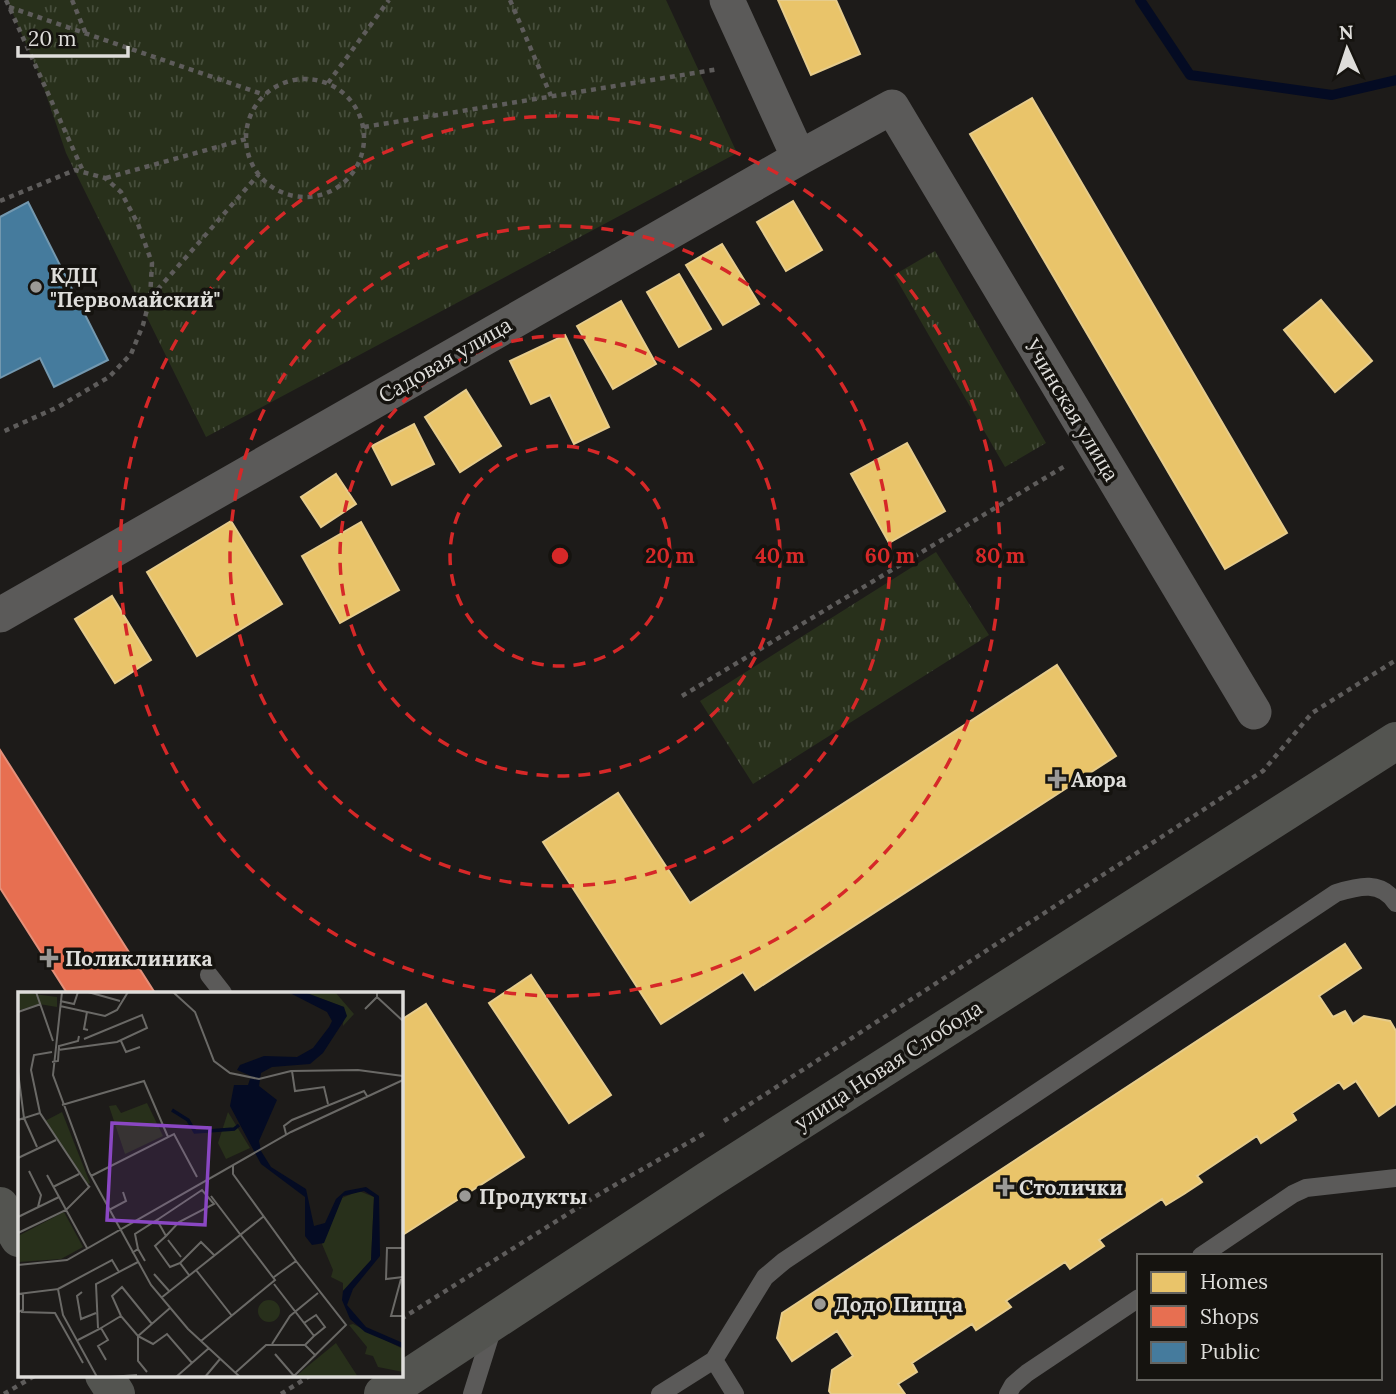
<svg xmlns="http://www.w3.org/2000/svg" width="1396" height="1394" font-family="Lora,serif">
  <defs>
    <pattern id="park-tufts" width="24" height="20" patternUnits="userSpaceOnUse" patternTransform="scale(1.75)"><rect width="24" height="20" fill="#28301b"/><path d="M3 7l-1-3M5 7V3M7 7l1-3M15 17l-1-3M17 17v-4M19 17l1-3" fill="none" stroke="#474e3c"/></pattern>
  </defs>
  <rect width="100%" height="100%" fill="#1d1b19"/>
  <path fill="url(#park-tufts)" d="M7,0H666L737,153L206,437L66,153L39,74Z
    M935,251L1046,443L1005,467L894,275Z
    M936,552L989,635L753,784L700,701Z"/>
  <path fill="#e9c46a" stroke="#e6cc8c" stroke-width="2" d="M778,0H836L860,54L811,75Z
    M1032,98L1287,533L1225,569L970,134Z
    M793,201L822,250L786,271L757,222Z
    M722,244L759,304L723,325L686,265Z
    M679,274L711,329L679,347L647,292Z
    M1321,300L1372,361L1335,392L1284,330Z
    M621,301L656,364L613,389L577,326Z
    M565,335L609,427L574,444L550,395L531,404L510,361Z
    M466,390L501,446L460,472L425,417Z
    M414,424L434,464L392,485L372,446Z
    M907,443L945,511L889,543L851,474Z
    M336,474L356,504L321,527L301,497Z
    M231,521L282,604L197,656L147,572Z
    M361,522L399,590L340,623L302,556Z
    M112,596L151,660L115,683L75,619Z
    M1057,665L1116,756L755,990L743,972L661,1024L543,842L618,793L690,903Z
    M1345,944L1361,968L1319,996L1333,1017L1345,1011L1353,1024L1364,1016L1390,1021L1396,1031V1104L1379,1116L1356,1081L1344,1089L1339,1082L1292,1113L1296,1120L1261,1143L1257,1136L1197,1176L1202,1182L1184,1194L1166,1205L1162,1199L1099,1240L1104,1246L1070,1269L1065,1262L1006,1301L1011,1307L976,1330L972,1324L912,1363L917,1372L898,1384L905,1394H831L829,1391L832,1370L853,1356L837,1331L792,1361L777,1338L782,1313Z
    M531,975L611,1095L569,1123L489,1003Z
    M426,1004L524,1157L401,1236V1020Z"/>
  <path fill="#e76f51" stroke="#e4907a" stroke-width="2" d="M0,750L155,993H67L0,888Z"/>
  <path fill="#457b9d" stroke="#7398af" stroke-width="2" d="M28,202L108,360L54,387L40,358L0,378V217Z"/>
  <g fill="none" stroke-linecap="round" stroke-linejoin="round">
    <path stroke="#040b23" stroke-width="10" d="M1140,0L1190,75L1332,95L1396,80"/>
    <path stroke="#5e5c5b" stroke-width="4.5" stroke-dasharray="5 5" stroke-linecap="butt" d="M6,0L83,171
      M72,0L86,34
      M510,0L551,96
      M9,7L265,95
      M246 138a59 59 0 1 1 118 0a59 59 0 1 1-118 0Z
      M328,83L389,0
      M364,127L719,69
      M106,178L246,139
      M0,201L75,170L105,178L121,192L138,224L152,263L150,298L143,325L131,354L109,377L58,407L0,433
      M151,297L259,174
      M682,696L1065,466
      M724,1121L1263,771L1312,713L1396,660
      M401,1319L601,1193L705,1133
      M4,1394L36,1375
      M281,1394L311,1375"/>
    <path stroke="#5b5a59" stroke-width="18" d="M209,975L223,993
      M1201,1256L1293,1194L1306,1188L1396,1178
      M714,1360L765,1277L784,1261L1336,893C1359,886 1381,880 1396,903
      M472,1394L493,1327
      M660,1394L714,1360L735,1394
      M1008,1394L1013,1385L1027,1373L1139,1298"/>
    <path stroke="#5b5a59" stroke-width="35" d="M727,0L799,158
      M0,615L799,158L892,107L1254,712"/>
    <path stroke="#535450" stroke-width="38" d="M0,1206L19,1238
      M104,1375L116,1394
      M383,1394L708,1180L1396,741"/>
  </g>
  <g fill="none" stroke="#d62828" stroke-width="3.5" stroke-dasharray="12 9">
    <circle cx="560" cy="556" r="110"/>
    <circle cx="560" cy="556" r="220"/>
    <circle cx="560" cy="556" r="330"/>
    <circle cx="560" cy="556" r="440"/>
  </g>
  <g fill="#9a9996" stroke="#15130f" stroke-width="2.5">
    <circle cx="36" cy="287" r="7"/>
    <path d="M1053.5 768.5h7v7h7v7h-7v7h-7v-7h-7v-7h7z"/>
    <path d="M45.5 947.5h7v7h7v7h-7v7h-7v-7h-7v-7h7z"/>
    <path d="M1001.5 1176.5h7v7h7v7h-7v7h-7v-7h-7v-7h7z"/>
    <circle cx="465" cy="1196" r="7"/>
    <circle cx="820" cy="1304" r="7"/>
  </g>
  <g text-anchor="middle" dominant-baseline="central" stroke-width="7" stroke-linejoin="round" paint-order="stroke">
    <g font-size="21" font-weight="bold" fill="#deddda" stroke="#15130f" text-anchor="start">
      <text x="50" y="275">КДЦ<tspan x="50" dy="24">"Первомайский"</tspan></text>
      <text x="1071" y="779">Аюра</text>
      <text x="65" y="958">Поликлиника</text>
      <text x="1019" y="1187">Столички</text>
      <text x="479" y="1196">Продукты</text>
      <text x="834" y="1304">Додо Пицца</text>
    </g>
    <g font-size="21" fill="#deddda" stroke="#15130f">
      <text transform="translate(445 360) rotate(-30)">Садовая улица</text>
      <text transform="translate(1072 410) rotate(59)">Учинская улица</text>
      <text transform="translate(888 1065) rotate(-33)">улица Новая Слобода</text>
    </g>
  </g>
  <g transform="translate(18 992)">
    <rect width="385" height="385" fill="#1d1b19"/>
    <path d="M286,0H317L336,22L325,34L326,15ZM210,120L232,156L208,167L200,151ZM341,199L356,205L353,268L325,299V291L313,285L315,278L304,252L324,206ZM240 319a11 11 0 1 1 22 0a11 11 0 1 1-22 0ZM335,332L385,357V380L360,375L355,364L347,362L349,355L331,333Z" fill="#28301b"/>
    <path d="M0,0L39,5V15L21,12L2,18ZM129,111L145,144L107,162L91,114L98,113L103,121ZM44,120L72,191L70,192L27,129ZM46,220L65,255L43,267L0,270V244ZM318,351L340,385H278L285,378Z" fill="#28301b"/>
    <path d="M270,0H286L326,15L329,24L305,61L292,72L254,75L243,81L241,94L259,108L241,149L243,159L253,175L288,197L296,234L307,231L318,207L327,199L348,195L361,204L362,264L335,297L329,313L348,335L385,351V356L347,340L332,327L324,308L325,299L353,268L356,205L346,199L325,204L306,251L294,253L287,244V205L243,172L212,114L216,93H230L233,84L219,78L222,73L246,64L279,65L295,56L311,35L314,29L309,20Z" fill="#040b23"/>
    <path fill="none" stroke="#040b23" stroke-width="3.5" d="M154,118L170,128L177,140L216,137L221,133"/>
    <path fill="none" stroke="#6a6966" stroke-width="2" d="M18,0L35,49M44,0L35,83L71,180L133,293L170,337L222,385M70,0L102,9M155,0L177,20L196,69L212,81L241,87L273,79L340,78L385,84M359,5L385,29M42,9L56,12L60,0M42,14L87,24L99,18L110,0M347,17L359,5V0M0,20L23,12M69,20L66,37L70,38M103,49L108,60L122,55M40,58L99,50L129,36L124,23L66,47M34,60L16,63L13,78L22,121L71,195M34,70L40,69L41,54L60,49L61,44M274,79L277,99L306,95L310,112M0,80L6,126L0,128M44,113L126,89L150,145M268,142L266,134L274,128L346,99L349,104M19,155L6,126L22,121M0,166L38,148M215,173V182L278,269L256,285M11,179L23,203L20,215M29,183L69,256M73,184L156,142L179,185M35,195L61,182M91,218L108,209L105,200M0,225L41,205M139,228L184,198L196,212L161,230L148,244M0,241L48,218L72,194M150,248L163,265M385,256H369L368,287L385,285M120,257L117,242L139,228L148,244L137,254L152,275L162,271L171,283M114,261L120,257L127,269M162,271L183,250L196,263M0,273L49,268L273,140L385,88M178,278L214,324M136,282L152,300M383,287L373,324H385M256,292L296,344L287,353M40,297L94,268L101,280M64,300L59,304L63,327L78,321M0,302L40,297L45,323L79,385M143,306L246,224M0,320L5,318V302M3,320L37,321L65,371M103,324L94,304L104,295L134,332M286,331L298,323L307,335L296,344M80,336L78,292L120,270M83,336L103,324L120,344L152,316M60,348L83,336L90,348L80,354L88,368M183,349L257,288L193,204M254,352L272,324L300,301M257,362L276,384M129,380L120,369V344L135,352L149,342L174,371M217,381L248,353H287L298,364M92,385L119,383M158,385L191,356M187,385L202,367M275,385L328,333L278,269"/>
    <path fill="#8a47c3" fill-opacity="0.15" stroke="#8a47c3" stroke-width="3.5" d="M94,131L192,136L187,233L89,228Z"/>
    <rect width="385" height="385" fill="none" stroke="#deddda" stroke-width="3.5"/>
  </g>
  <circle cx="560" cy="556" r="10" fill="#d62828" stroke="#15130f" stroke-width="3.5"/>
  <g font-size="21" text-anchor="middle" font-weight="bold" fill="#d62828" stroke="#15130f" stroke-width="7" stroke-linejoin="round" paint-order="stroke">
    <text x="670" y="563">20 m</text>
    <text x="780" y="563">40 m</text>
    <text x="890" y="563">60 m</text>
    <text x="1000" y="563">80 m</text>
  </g>
  <rect x="1137" y="1254" width="245" height="126" fill="#15130f" stroke="#656460" stroke-width="2"/>
  <rect x="1151" y="1272" width="35" height="21" fill="#e9c46a" stroke="#656460" stroke-width="2"/>
  <text x="1200" y="1289" font-size="21" fill="#deddda">Homes</text>
  <rect x="1151" y="1306" width="35" height="21" fill="#e76f51" stroke="#656460" stroke-width="2"/>
  <text x="1200" y="1324" font-size="21" fill="#deddda">Shops</text>
  <rect x="1151" y="1342" width="35" height="21" fill="#457b9d" stroke="#656460" stroke-width="2"/>
  <text x="1200" y="1359" font-size="21" fill="#deddda">Public</text>
  <g transform="translate(1347 49) rotate(357)" stroke="#15130f" stroke-width="5" paint-order="stroke">
  <path d="M0-5L12 26L0 18L-12 26Z" fill="#deddda"/>
  <text y="-10" font-size="19" font-weight="bold" text-anchor="middle" fill="#deddda">N</text>
  </g>
  <path d="M18 46v10h110v-10" fill="none" stroke="#deddda" stroke-width="3.5"/>
  <text x="28" y="46" font-size="21" fill="#deddda" stroke="#15130f" stroke-width="5" paint-order="stroke">20 m</text>
</svg>
